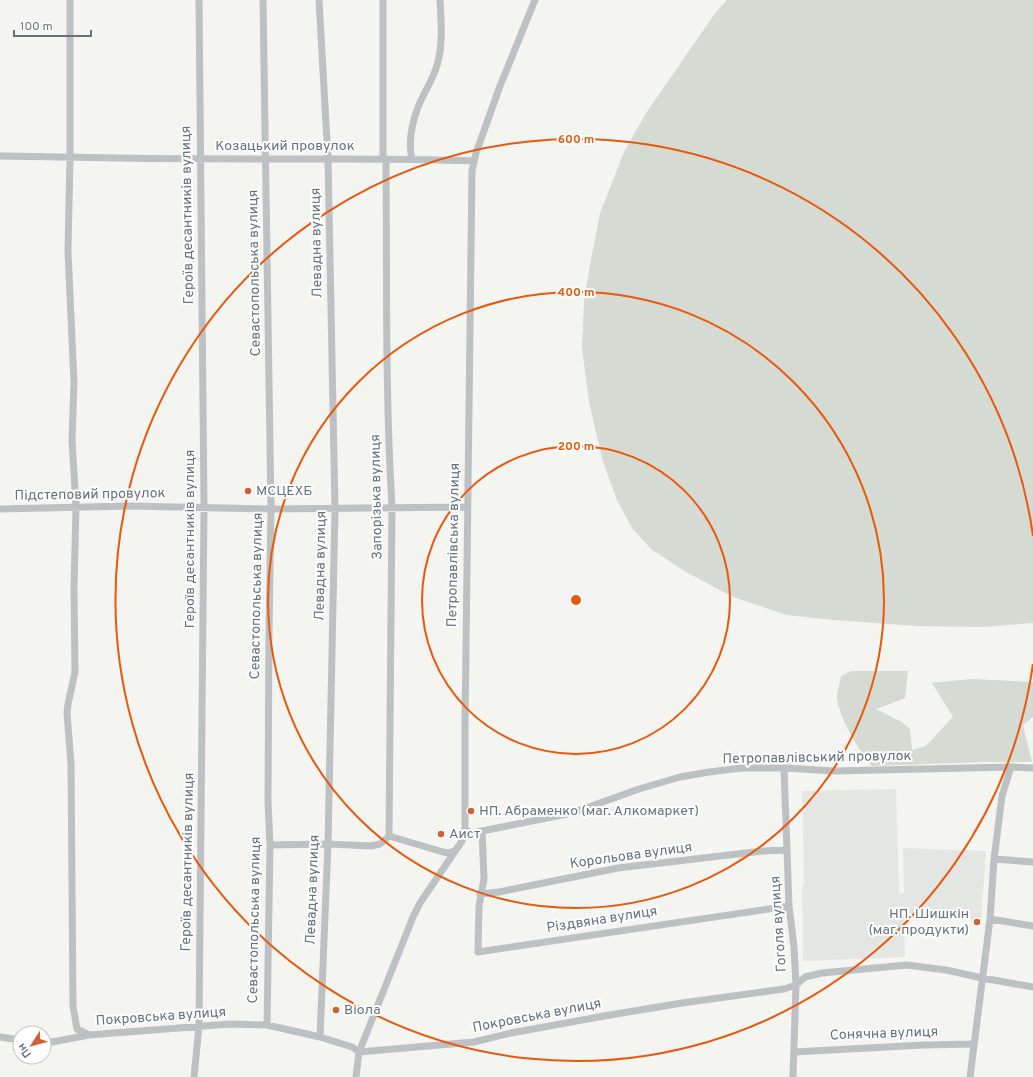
<svg xmlns="http://www.w3.org/2000/svg" width="1033" height="1077" font-family="Overpass,sans-serif">
  <rect width="100%" height="100%" fill="#f4f4f1"/>
  <path fill="#e4e6e4" d="M896,789L899,894L904,893L903,848L986,851L981,920L904,913L905,957L803,961L802,889L804,881L802,791Z"/>
  <path fill="#d5dad2" d="M727,0H1033V623L981,627L916,626L833,620L787,615L733,597L686,572L651,549L632,528L617,500L603,462L589,402L582,348L584,302L590,265L600,213L624,152L646,113L716,12Z
    M851,671H908L905,698L876,709L902,722L910,729L912,750L926,746L953,717L932,683L971,679L1033,682V717L1023,725L1032,762H986L872,766C859,751 839,718 837,698C837,691 840,683 841,676Z"/>
  <g fill="none" stroke-linecap="round" stroke-linejoin="round">
    <path stroke="#bdc1c4" stroke-width="7" d="M70,0V158L68,251L74,383L72,440L76,506L74,588L75,672L68,704L67,713L71,764L73,1006L77,1029L89,1035
      M263,0L271,509L269,632L268,802L270,845L267,1025
      M319,0L328,159L335,509L328,844L320,1037
      M0,156C89,158 178,159 267,159C336,159 405,158 473,161
      M383,158V0
      M386,159C387,275 385,391 392,507L389,836
      M412,159C407,139 414,114 423,96C429,85 435,74 438,62C443,42 441,20 440,0
      M0,509L130,506L271,509L467,507
      M784,768L789,906L794,947L796,985L793,1077
      M465,830L472,833L572,813L639,789L680,777L709,772L742,768H784L835,771L1011,767L1033,768
      M482,831L484,879L479,906L478,952L789,906
      M389,836L443,852L449,853L456,850
      M270,845L328,844L371,846L380,844L389,836
      M994,859L1033,862
      M480,894L499,892L618,868L763,851L787,850
      M990,919L1033,926
      M0,1037L20,1040
      M44,1041L52,1042L89,1035L230,1024L267,1025L320,1037L352,1047L359,1052L474,1042L511,1033L604,1016L682,1003L784,989L796,985L805,977L822,973L907,965L946,970L982,978L1033,987
      M794,1052L924,1045L974,1044
      M194,1077L199,1026L204,508L199,0
      M356,1077L359,1052L413,917L420,903L462,841L465,830V727L472,171L476,153L500,86L535,0
      M970,1077L990,919L994,859L1002,796L1011,767"/>
  </g>
  <g fill="none" stroke="#e8590c" stroke-width="2">
    <circle cx="576" cy="600" r="154"/>
    <circle cx="576" cy="600" r="308"/>
    <path d="M1033 664A461 461 0 1 1 1033 536"/>
  </g>
  <g fill="#ce6037" stroke="#fff" stroke-width="1.5">
    <circle cx="248" cy="491" r="4"/>
    <circle cx="471" cy="811" r="4"/>
    <circle cx="441" cy="834" r="4"/>
    <circle cx="977" cy="922" r="4"/>
    <circle cx="336" cy="1010" r="4"/>
  </g>
  <g text-anchor="middle" dominant-baseline="central" stroke-width="4" stroke-linejoin="round" paint-order="stroke">
    <g font-size="14" fill="#66737e" stroke="#fff">
      <text x="285" y="146">Козацький провулок</text>
      <text transform="translate(188 215) rotate(-91)">Героїв десантників вулиця</text>
      <text transform="translate(317 243) rotate(-91)">Левадна вулиця</text>
      <text transform="translate(255 273) rotate(-91)">Севастопольська вулиця</text>
      <text transform="translate(90 495) rotate(-1)">Підстеповий провулок</text>
      <text transform="translate(377 497) rotate(-91)">Запорізька вулиця</text>
      <text transform="translate(190 539) rotate(-90)">Героїв десантників вулиця</text>
      <text transform="translate(454 545) rotate(-89)">Петропавлівська вулиця</text>
      <text transform="translate(321 566) rotate(-89)">Левадна вулиця</text>
      <text transform="translate(257 596) rotate(-89)">Севастопольська вулиця</text>
      <text transform="translate(817 758) rotate(-1)">Петропавлівський провулок</text>
      <text transform="translate(631 856) rotate(-8)">Корольова вулиця</text>
      <text transform="translate(188 862) rotate(-89)">Героїв десантників вулиця</text>
      <text transform="translate(313 890) rotate(-88)">Левадна вулиця</text>
      <text transform="translate(255 920) rotate(-89)">Севастопольська вулиця</text>
      <text transform="translate(602 920) rotate(-9)">Різдвяна вулиця</text>
      <text transform="translate(779 924) rotate(-94)">Гоголя вулиця</text>
      <text transform="translate(537 1016) rotate(-11)">Покровська вулиця</text>
      <text transform="translate(161 1017) rotate(-4)">Покровська вулиця</text>
      <text transform="translate(884 1034) rotate(-2)">Сонячна вулиця</text>
    </g>
    <g font-size="14" fill="#66737e" stroke="#fff" text-anchor="start">
      <text x="256" y="491">МСЦЕХБ</text>
      <text x="479" y="811">НП. Абраменко (маг. Алкомаркет)</text>
      <text x="449" y="834">Аист</text>
      <text x="969" y="914" text-anchor="end">НП. Шишкін<tspan x="969" dy="16">(маг. продукти)</tspan></text>
      <text x="344" y="1010">Віола</text>
    </g>
  </g>
  <circle cx="576" cy="600" r="6" fill="#e8590c" stroke="#fff" stroke-width="2"/>
  <g font-size="12" text-anchor="middle" font-weight="bold" fill="#e8590c" stroke="#fff" stroke-width="4" stroke-linejoin="round" paint-order="stroke">
    <text x="576" y="143">600 m</text>
    <text x="576" y="296">400 m</text>
    <text x="576" y="450">200 m</text>
  </g>
  <g transform="translate(32 1045) rotate(234)"><circle r="19" fill="#ffffff" stroke="#c2c7cb"/>
  <path d="M0-3L7 15L0 10L-7 15Z" fill="#ce6037"/>
  <text y="-6" font-size="11" font-weight="bold" text-anchor="middle" fill="#66737e">Пн</text>
  </g>
  <path d="M14 30v6h77v-6" fill="none" stroke="#66737e" stroke-width="2"/>
  <text x="20" y="30" font-size="12" fill="#66737e" stroke="#ffffff" stroke-width="3" paint-order="stroke">100 m</text>
</svg>
